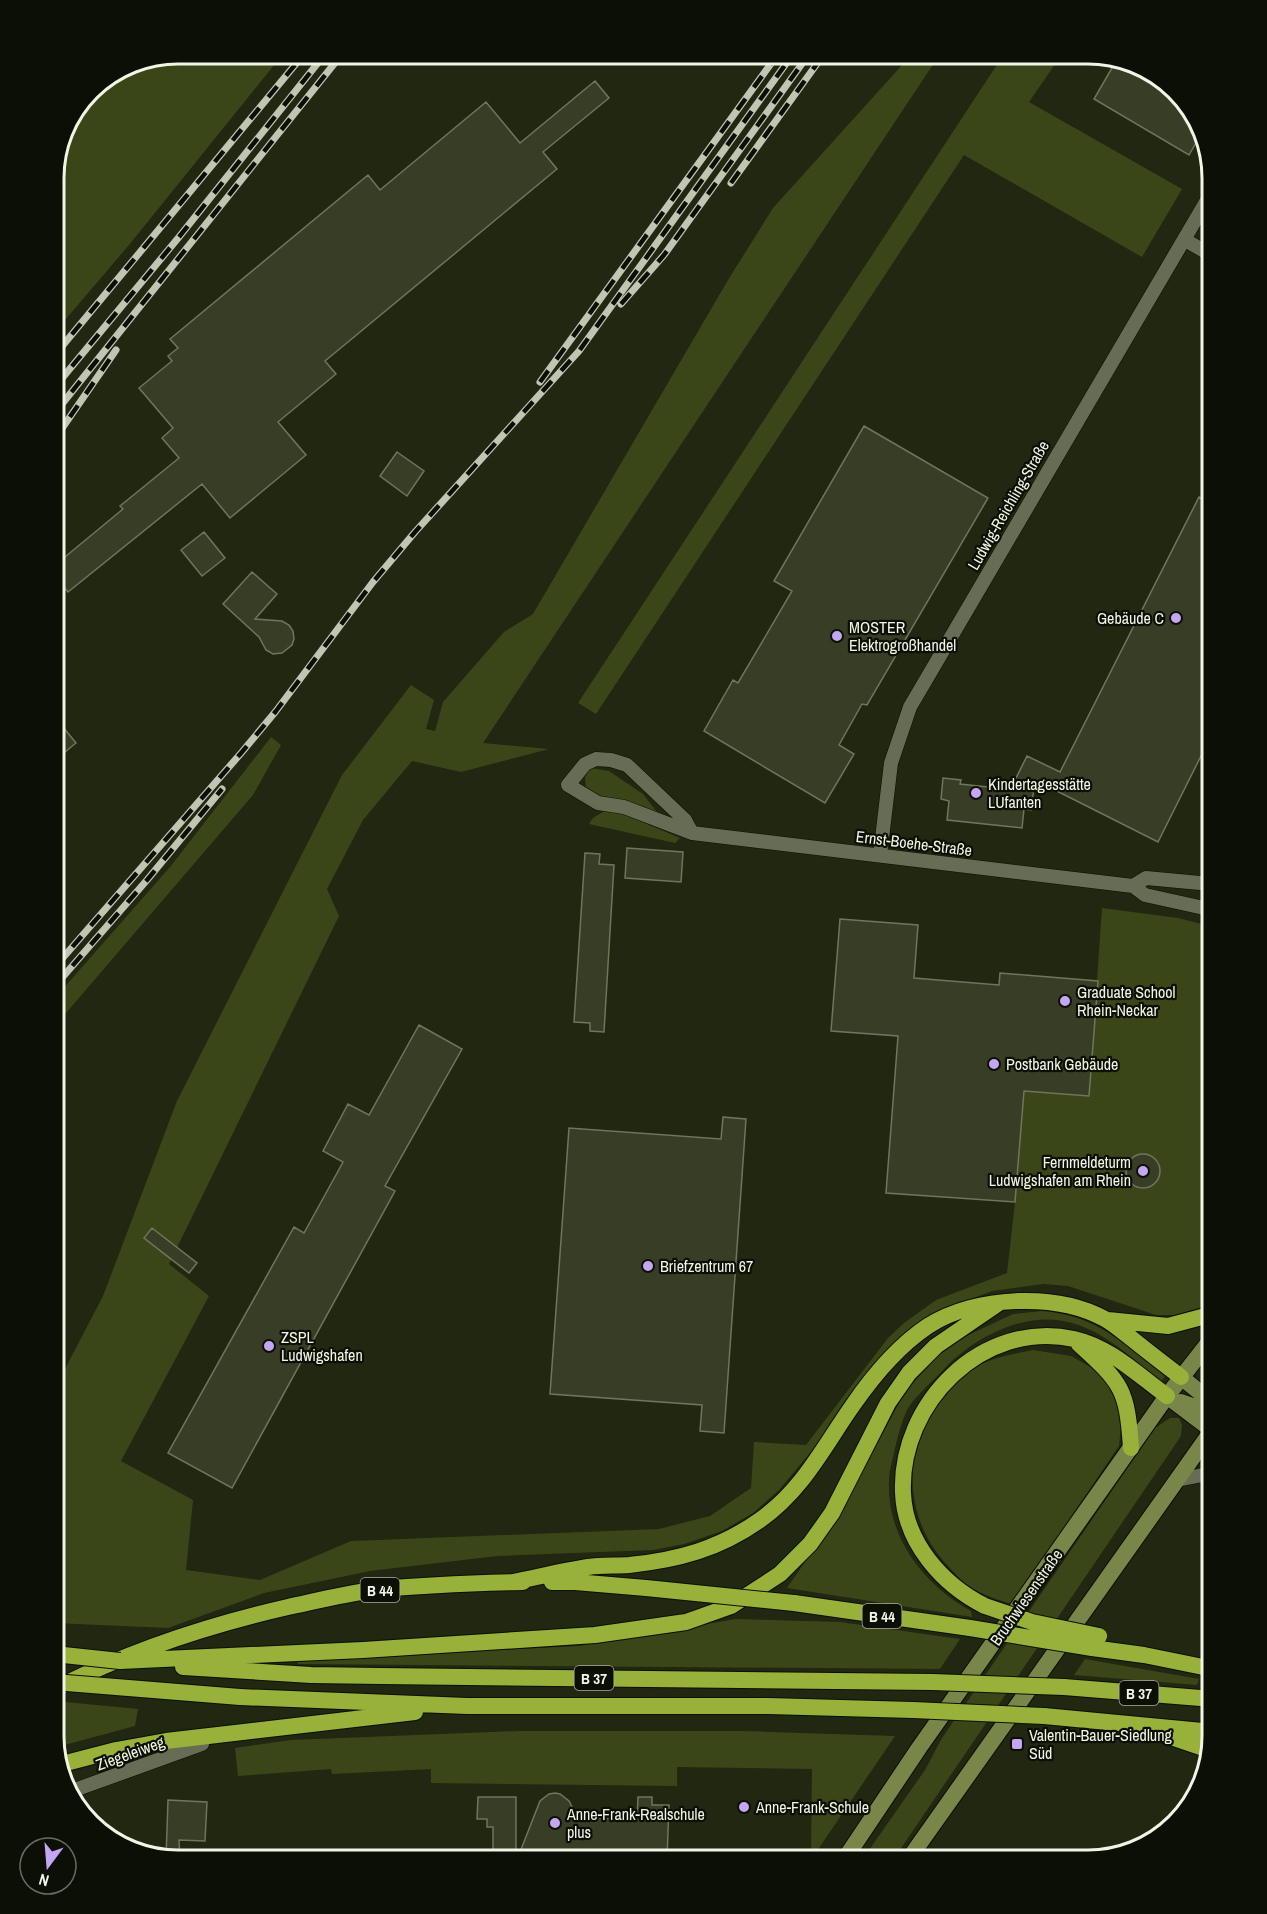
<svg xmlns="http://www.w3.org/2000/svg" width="1267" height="1914" font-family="'Archivo Narrow',sans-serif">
  <rect width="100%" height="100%" fill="#212710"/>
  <path fill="#3b4618" d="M178,54H283L129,245L54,333V171L64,130L91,90L131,63Z
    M912,54H940L483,743L549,749L461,772L412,761L363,820L327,889L339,916L169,1264L209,1296L121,1461L193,1500L186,1570L260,1580L351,1541L659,1529L710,1516L751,1488L754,1442L806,1445L888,1338L904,1323L936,1300L1007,1273L1015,1202L1024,1091L1089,1096L1102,908L1178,918L1213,927V1301L1199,1308L1175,1315H1156L1068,1286L1043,1284L992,1291L947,1308L918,1324L893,1343L855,1388L814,1448L779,1490L753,1513L722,1531L684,1544L653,1550L497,1556L370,1571L264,1593L168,1628L54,1623V1390L103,1296L177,1101L342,775L411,685L434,700L426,729L435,731L443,702L504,632L533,614L728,280L773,208Z
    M1004,54H1062L1029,102L1182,189L1142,257L964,155L596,714L578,703Z
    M271,737L281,745L253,795L54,1027V999L170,867Z
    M591,768L609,771L643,794L660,816L622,800L606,799L586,787L585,777Z
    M606,810L621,813L680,838L675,843L589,824L593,818Z
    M1042,1311C1096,1315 1125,1344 1165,1376L1161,1382C1129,1356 1099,1325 1057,1320C1016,1315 970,1341 944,1369C933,1381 914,1397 907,1410C901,1423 897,1439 894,1453C892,1462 889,1471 889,1480C886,1537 924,1585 971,1611L972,1617L787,1588L823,1536L858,1480L900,1401L912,1384L939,1355L960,1339L1013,1314Z
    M1033,1350L1071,1356L1094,1369L1116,1394L1122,1416L1119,1446L1012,1604C998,1600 983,1595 970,1587C962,1583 956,1574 950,1568C892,1510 903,1414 972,1369C990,1358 1013,1354 1033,1350Z
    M1170,1418H1179L1182,1425L1181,1436L893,1860H862L925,1770L942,1738L1155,1428Z
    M736,1619L840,1622L960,1639L940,1669L298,1664L297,1660L579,1646Z
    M1085,1659L1199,1679L1197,1685L1074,1675Z
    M55,1701L138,1709L135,1726L57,1747L54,1736Z
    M519,1731H743L895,1736L817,1851H811L812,1769L677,1767V1786L431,1783V1769L332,1774L331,1769L238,1776L235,1748L291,1740Z"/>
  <path fill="#383e26" stroke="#6e765c" stroke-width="1.5" d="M1116,61L1157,75L1197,116L1201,134L1189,155L1094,99Z
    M595,81L609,98L543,152L557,169L325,361L336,374L278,422L306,455L230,518L202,484L68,592L54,575V566L123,509L120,506L179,458L162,438L173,428L139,388L172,361L168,356L178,348L170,339L368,175L380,190L486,102L520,143Z
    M864,426L988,498L867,705L862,704L839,745L854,754L825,803L704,731L733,680L738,683L792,591L774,581Z
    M397,452L424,471L407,496L380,476Z
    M1199,497L1213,504V732L1158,842L1035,780L1031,810L1024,809L1022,828L947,820L949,801L941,799L943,778L961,780L960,784L988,787V783L1012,786L1027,756L1060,772Z
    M204,532L225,558L202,576L181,550Z
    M252,572L277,594L255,619L282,621L289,625L293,631L294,639L292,645L282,653L273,654L266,650L259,637L223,604Z
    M54,716L76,743L54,761Z
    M627,848L683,852L681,882L625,878Z
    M585,853L600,854L599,864L614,865L604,1032L590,1031V1023L574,1022Z
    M840,919L918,925L914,978L999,985L1000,973L1098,981L1089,1096L1024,1091L1015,1202L886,1193L898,1036L831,1031Z
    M419,1025L462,1049L385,1186L395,1191L232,1488L168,1453L294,1227L304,1233L343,1162L323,1151L348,1104L369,1115Z
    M723,1117L746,1119L724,1433L700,1431L702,1405L550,1394L569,1128L721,1139Z
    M1126 1171a17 17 0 1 1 34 0a17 17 0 1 1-34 0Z
    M152,1228L197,1263L189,1273L144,1238Z
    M555,1793L560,1794L569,1801L572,1807L571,1818L637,1819L638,1797H652V1805H669L667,1860H590V1853L520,1852L540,1801L549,1794Z
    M478,1797H516V1860H493V1827H487V1819H477Z
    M168,1800L207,1802L205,1841L179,1840L180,1860L166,1858Z"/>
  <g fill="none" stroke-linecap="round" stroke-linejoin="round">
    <g stroke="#0b1000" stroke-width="15">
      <path id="minor" d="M1185,240L1213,256
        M692,833L685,820L627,765L611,760L596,759L585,764L568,785L598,803L624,807L692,833L1133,886L1145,895L1213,910
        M880,855L891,763L910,707L1213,190
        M1133,886L1146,878L1200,883L1213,886
        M1177,1480L1213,1473
        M69,1792L202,1744"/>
    </g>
    <g stroke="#0b1000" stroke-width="18">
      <path id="secondary" d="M1181,1377L1213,1403
        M1167,1396L1212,1430
        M1181,1402L1195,1407L1213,1410
        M844,1860L919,1748L1167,1396L1213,1337
        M908,1860L1213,1429"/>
    </g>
    <g stroke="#0b1000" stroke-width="18">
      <path id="trunk" d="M1108,1320L1168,1326L1213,1314
        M1079,1344C1122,1383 1127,1389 1131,1448
        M513,1582C538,1577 563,1571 588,1567C601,1565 615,1566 629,1565C678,1560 719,1549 760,1520C803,1490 824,1446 853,1405C873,1376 898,1346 928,1326C975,1296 1056,1292 1105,1319C1114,1324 1123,1332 1131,1338C1147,1351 1164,1364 1181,1377
        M552,1582H575L646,1588
        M794,1603L970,1628
        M985,1606C943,1585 905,1543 903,1493C899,1403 983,1319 1074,1339C1110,1347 1138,1375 1167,1396
        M1092,1648L1144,1655L1213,1669
        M120,1661L363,1650L595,1635L686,1622L731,1606L780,1574L810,1544L832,1513L888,1403L909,1373L936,1346L999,1303
        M183,1667L311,1675L380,1676L933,1682
        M61,1686C133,1650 209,1625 288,1607C316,1601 344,1594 373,1590C423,1585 473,1583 523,1582
        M1064,1687L1213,1699
        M240,1697L467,1706H768L913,1710
        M1044,1716L1213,1732
        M1159,1733L1209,1750
        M62,1764L116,1750L166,1741L415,1712"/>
    </g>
    <use href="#minor" stroke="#666d54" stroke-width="14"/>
    <use href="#secondary" stroke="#79864a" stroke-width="16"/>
    <use href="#trunk" stroke="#98b13a" stroke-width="16"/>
    <g stroke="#c0c5b4" stroke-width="7">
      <path id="rail" d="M731,183L824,54
        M621,304L664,255L809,54
        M54,356L304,54
        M540,382L778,54
        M54,388L179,237L325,54
        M54,414L342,54
        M54,440L116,350
        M54,968L242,752L276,711L373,582L415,532L579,351L793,54
        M54,987L147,880L222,789"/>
    </g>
    <use href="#rail" stroke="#0c0f06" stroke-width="4.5" stroke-dasharray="14" stroke-linecap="butt"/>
    <g stroke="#0b1000" stroke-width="18" stroke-linecap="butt">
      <path id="trunk-bridge" d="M646,1588L794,1603
        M985,1606L1032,1622L1099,1636
        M970,1628L1092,1648
        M54,1654L120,1661
        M54,1682L240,1697
        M933,1682L1064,1687
        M913,1710L1044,1716"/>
    </g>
    <use href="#trunk-bridge" stroke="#98b13a" stroke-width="16"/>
  </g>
  <g fill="#c3a7f2" stroke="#0c0f06" stroke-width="2">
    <circle cx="1176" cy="618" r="6"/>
    <circle cx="837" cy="636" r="6"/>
    <circle cx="976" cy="793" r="6"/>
    <circle cx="1065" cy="1001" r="6"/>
    <circle cx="994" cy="1064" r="6"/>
    <circle cx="1143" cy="1171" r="6"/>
    <circle cx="648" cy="1266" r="6"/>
    <circle cx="269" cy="1346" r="6"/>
    <rect x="1011" y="1738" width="12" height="12" rx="3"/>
    <circle cx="744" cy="1807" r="6"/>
    <circle cx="555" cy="1823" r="6"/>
  </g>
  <g text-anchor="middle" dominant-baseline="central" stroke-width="4.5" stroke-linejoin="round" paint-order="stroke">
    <g fill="#0c0f06" stroke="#acb0a3" stroke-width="1.5">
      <rect x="360.5" y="1578" width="39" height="24" rx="4.5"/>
      <rect x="862.5" y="1604" width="39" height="24" rx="4.5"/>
      <rect x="574.5" y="1666" width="39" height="24" rx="4.5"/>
      <rect x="1119.5" y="1681" width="39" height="24" rx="4.5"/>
    </g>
    <g font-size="15" font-weight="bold" fill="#f0f5e6">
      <text x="380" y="1590">B 44</text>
      <text x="882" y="1616">B 44</text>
      <text x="594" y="1678">B 37</text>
      <text x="1139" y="1693">B 37</text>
    </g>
    <g font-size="16" fill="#f0f5e6" stroke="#0c0f06">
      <text transform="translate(1008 505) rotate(-60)">Ludwig-Reichling-Straße</text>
      <text transform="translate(914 843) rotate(7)">Ernst-Boehe-Straße</text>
      <text transform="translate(1026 1597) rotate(-55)">Bruchwiesenstraße</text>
      <text transform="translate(130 1753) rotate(-20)">Ziegeleiweg</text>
    </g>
    <g font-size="16" fill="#f0f5e6" stroke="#0c0f06" text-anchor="start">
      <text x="1164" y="618" text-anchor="end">Gebäude C</text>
      <text x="849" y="627">MOSTER<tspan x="849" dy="18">Elektrogroßhandel</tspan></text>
      <text x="988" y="784">Kindertagesstätte<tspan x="988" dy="18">LUfanten</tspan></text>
      <text x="1077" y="992">Graduate School<tspan x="1077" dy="18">Rhein-Neckar</tspan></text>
      <text x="1006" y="1064">Postbank Gebäude</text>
      <text x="1131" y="1162" text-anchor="end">Fernmeldeturm<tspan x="1131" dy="18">Ludwigshafen am Rhein</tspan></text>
      <text x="660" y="1266">Briefzentrum 67</text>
      <text x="281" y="1337">ZSPL<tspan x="281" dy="18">Ludwigshafen</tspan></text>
      <text x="1029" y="1735">Valentin-Bauer-Siedlung<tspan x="1029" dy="18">Süd</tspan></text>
      <text x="756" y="1807">Anne-Frank-Schule</text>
      <text x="567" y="1814">Anne-Frank-Realschule<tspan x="567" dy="18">plus</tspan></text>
    </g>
  </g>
  <path d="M0 0H1267V1914H0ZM178 64H1088A114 114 0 0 1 1202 178V1736A114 114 0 0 1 1088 1850H178A114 114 0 0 1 64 1736V178A114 114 0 0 1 178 64Z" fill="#0c0f06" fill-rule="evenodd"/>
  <path fill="none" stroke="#f0f5e6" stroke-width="3" d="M178 64H1088A114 114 0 0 1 1202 178V1736A114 114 0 0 1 1088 1850H178A114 114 0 0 1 64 1736V178A114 114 0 0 1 178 64Z"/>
  <g transform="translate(48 1866) rotate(196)"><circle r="28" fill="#0c0f06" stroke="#676b60" stroke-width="1.5"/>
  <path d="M0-4.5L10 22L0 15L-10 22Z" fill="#c3a7f2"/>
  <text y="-9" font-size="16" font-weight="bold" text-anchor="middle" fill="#f0f5e6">N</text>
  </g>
</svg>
